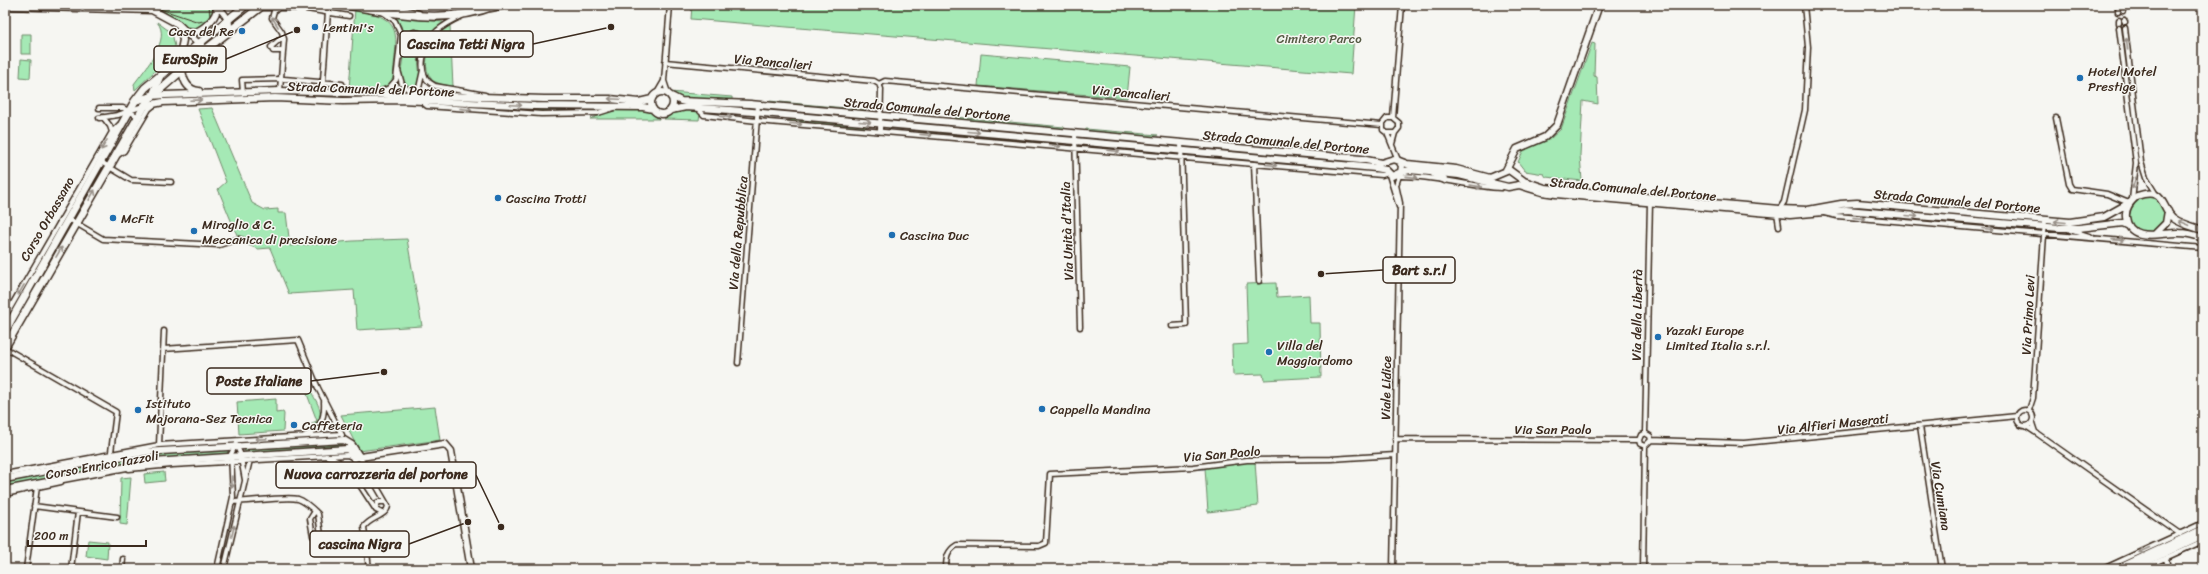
<svg xmlns="http://www.w3.org/2000/svg" width="2208" height="574" font-family="Sriracha,sans-serif">
  <rect width="100%" height="100%" fill="#f6f6f2"/>
  <filter id="ink" filterUnits="userSpaceOnUse"><feTurbulence type="fractalNoise" baseFrequency=".025" numOctaves="2"/><feDisplacementMap in="SourceGraphic" scale="8" xChannelSelector="R" yChannelSelector="G"/><feConvolveMatrix kernelMatrix="1 2 1 2 8 2 1 2 1" color-interpolation-filters="sRGB"/></filter>
  <g filter="url(#ink)">
    <path fill="#a5e9b5" stroke="#708a6a" d="M151,5H212C216,17 205,23 197,29H189L165,12L151,7Z
      M692,5H1356L1351,74L691,19Z
      M355,9C406,19 396,34 393,78C388,95 363,89 349,89Z
      M395,17L443,22L444,23L426,43L425,38L413,30L403,36L401,26Z
      M157,22L172,33L176,51L135,90L134,84C145,69 172,39 157,22Z
      M450,26L453,86L443,85L433,81C417,64 433,35 450,26Z
      M21,34H31V54H21Z
      M412,34L421,37L423,44L418,58L420,78L417,88L412,92L403,81L401,70L406,39Z
      M1592,43L1595,44L1594,76L1597,77L1598,104L1583,101L1580,155L1582,181L1546,177L1544,174L1525,171L1518,162L1524,149L1551,138L1561,129Z
      M981,54L1130,67L1127,98L978,86Z
      M21,59L31,60L30,78L20,77Z
      M670,92L732,97V101L680,98Z
      M473,98L616,101L634,104L548,105L428,99Z
      M769,101L868,110V113L769,104Z
      M459,105L606,109L598,112H539L464,107Z
      M212,108L252,203L265,210L278,209V213H286L290,246L353,241L407,239L422,326L357,330L354,290L289,294L270,248L258,249L248,245L245,237L237,235L218,189L226,182L198,109Z
      M617,109L647,110L659,119H590Z
      M695,109L700,113L699,120L664,119L677,111Z
      M955,117L1064,127V130L959,121Z
      M798,118L867,124L866,128L786,121Z
      M907,122H924L1064,135V137Z
      M888,128L918,129L1063,142V145Z
      M1086,129L1158,135L1151,137L1085,132Z
      M1241,150L1345,161H1325L1224,152Z
      M1204,156H1217L1333,166L1323,168Z
      M2129 215a18 18 0 1 1 36 0a18 18 0 1 1-36 0Z
      M69,224L71,225L5,339V336Z
      M1276,283L1277,297L1309,295L1310,323H1320L1321,377L1264,380L1263,374L1233,375L1232,345L1248,344L1246,284Z
      M311,391C316,402 328,416 313,427L312,423L317,421L307,394Z
      M276,399V413L283,412L284,414L283,431L239,434L237,402Z
      M435,407L440,440L359,451L341,415Z
      M342,442L340,447L246,453L244,450L245,448Z
      M227,448L228,453L224,454L140,461L5,488V481L139,454Z
      M1255,461L1258,506L1208,512L1205,468Z
      M164,472L165,481L145,483L144,474Z
      M131,477L127,525L120,524L121,478Z
      M88,540L108,542L107,559L86,556Z"/>
    <g fill="none" stroke-linecap="round" stroke-linejoin="round">
      <path stroke="#6d859a" stroke-width="1" d="M1131,472L1205,469
        M1097,474L1128,472"/>
      <path stroke="#d1cdc8" stroke-width="4" stroke-dasharray="4 2" stroke-linecap="butt" d="M2123,11L2124,20"/>
      <g stroke="#3b2a1e" stroke-width="7">
        <path id="street" d="M388,5L419,13
          M280,7L274,11L272,18L282,32L284,39
          M260,8H301L349,16
          M491,9L510,5
          M2123,11L2125,5
          M2118,12L2119,5
          M462,16C453,20 444,25 437,31C423,44 414,76 435,86L485,95
          M2119,20V23
          M2124,20L2125,22
          M2119,28L2136,163L2132,200
          M2125,28L2141,162L2146,178L2157,196
          M400,57L405,37L414,32L419,33L424,39L422,60
          M665,62L874,81L879,84L881,89L880,131
          M398,70L402,84L413,94
          M879,84L885,81L1382,125
          M280,91L284,39H280L271,47L273,51H283
          M243,92L242,80L284,79L342,84
          M380,92L389,88L396,80L401,35L395,21L384,13
          M322,93L328,12
          M657,93L664,81
          M668,93L664,81L670,5
          M413,94L419,88L423,70
          M421,101L427,106L541,114L598,113L614,108
          M99,108H123L139,117
          M697,108L704,115L757,121L1382,175L1388,173
          M103,117L110,126L112,132
          M99,118L118,115L143,106
          M1393,118L1402,5
          M2056,118L2069,184L2072,189L2107,194L2129,203
          M1387,133L1398,160
          M1075,134L1080,327
          M1392,144L1395,133L1399,128V123L1393,118H1387L1383,123V130L1387,133H1395
          M116,156L124,151L149,109L154,105
          M101,162L131,180L171,182
          M1254,164L1259,281
          M1389,175L1399,207
          M1398,176C1433,175 1467,186 1501,188
          M1824,213L1837,216L2203,248
          M69,219L103,239L219,245L238,239
          M1779,226L1777,213L1784,202L1805,110L1808,47L1804,5
          M2070,230L2092,237
          M5,317L112,132L119,125
          M1172,326L1186,325L1181,143
          M5,348L116,412L111,452
          M163,349L298,340L318,388L342,435
          M738,363L758,105
          M2017 418a8 8 0 1 1 16 0a8 8 0 1 1-16 0Z
          M2029,410L2033,398L2045,220
          M1920,426L1942,569
          M2026,426L2035,432L2032,423
          M2035,432L2180,534
          M1645,433L1650,202
          M1645,433L1641,435L1639,440L1640,444L1645,446
          M1645,433L1650,436L1651,440L1645,446
          M304,436C320,429 325,419 324,402
          M1395,439L1639,440
          M1651,440L1744,443L2017,416
          M159,445L164,331
          M326,456L337,461L350,470L376,510L382,513
          M359,456L388,506C387,516 369,518 364,527L369,569
          M129,469L172,465L347,455L352,457L364,480L361,484
          M5,474L159,445L341,434
          M5,494L61,482
          M232,502C247,502 286,496 298,499C305,501 313,509 318,514L321,535L313,536L310,519L315,511
          M34,506L117,517
          M376,508L378,502H385
          M2166,558L2168,569
          M26,569L37,487
          M71,569L78,512
          M122,569L123,559
          M217,569L233,497L231,454L236,445L240,453L245,480
          M224,569L250,460
          M946,569C946,558 947,551 957,545L1039,546L1046,543L1050,474L1193,467L1247,460L1331,459L1395,455
          M1393,569L1400,203L1396,185L1400,173
          M1643,569L1645,446
          M2103,569L2203,523
          M2141,569L2203,541"/>
      </g>
      <g stroke="#3b2a1e" stroke-width="9">
        <path id="secondary" d="M217,5C224,14 234,22 226,32
          M5,6L152,10L178,24L205,50
          M179,25L183,40L179,60
          M186,31L196,32C206,27 218,17 217,5
          M182,69C183,80 187,90 199,91
          M651 103a11 11 0 1 1 22 0a11 11 0 1 1-22 0Z
          M152,96L160,77
          M671,96L681,101L750,104L1361,159L1381,163L1394,159L1407,164L1456,169L1490,178L1509,170L1524,181L1545,188L1779,209L1808,210L1841,204L1857,203L2070,222L2104,217L2129,203
          M135,101L152,96L165,95L280,91L544,99H610L639,102L652,99
          M143,106L163,102L275,98L343,101L400,100L535,106L643,107L653,109
          M671,110L686,107L730,110L1375,168L1386,170L1392,176L1401,172L1402,166L1399,161
          M1506,170L1517,149L1545,137L1557,125L1599,5
          M1401,172L1410,170L1459,175L1508,187L1519,185L1542,192L1556,194L1790,215L1846,210L2060,228H2079L2123,223L2129,226
          M1434,174L1445,180
          M2203,230C2194,227 2181,224 2173,218C2161,208 2165,186 2137,196C2130,202 2125,208 2126,217C2129,244 2162,232 2179,233C2187,233 2195,235 2203,238
          M2155,234L2166,223L2168,211
          M5,479L145,452L344,440L352,445L359,456
          M5,490L153,462L348,449L354,458L445,444L451,451L471,569
          M2117,569L2203,529
          M2131,569L2203,535"/>
      </g>
      <g stroke="#3b2a1e" stroke-width="10">
        <path id="primary" d="M347,5C397,14 447,25 496,5
          M5,331L135,101L145,88L246,5
          M5,347L148,100L205,50L263,5"/>
      </g>
      <use href="#street" stroke="#f6f6f2" stroke-width="4"/>
      <use href="#secondary" stroke="#f6f6f2" stroke-width="6"/>
      <use href="#primary" stroke="#f6f6f2" stroke-width="7"/>
      <path stroke="#3b2a1e" stroke-width="1" d="M148,5L199,22L206,20L210,16L209,5"/>
    </g>
    <defs><path id="oneway-shaft" d="M-6 0H5M1.5-3L5.5 0L1.5 3" fill="none" stroke-width="1.6" stroke-linecap="round" stroke-linejoin="round"/></defs>
    <g stroke="#989088">
      <use href="#oneway-shaft" transform="translate(275 22) rotate(-122)"/>
      <use href="#oneway-shaft" transform="translate(2127 44) rotate(-96)"/>
      <use href="#oneway-shaft" transform="translate(614 99) rotate(-177)"/>
      <use href="#oneway-shaft" transform="translate(196 100) rotate(-2)"/>
      <use href="#oneway-shaft" transform="translate(516 105) rotate(3)"/>
      <use href="#oneway-shaft" transform="translate(466 109) rotate(5)"/>
      <use href="#oneway-shaft" transform="translate(726 117) rotate(6)"/>
      <use href="#oneway-shaft" transform="translate(865 122) rotate(5)"/>
      <use href="#oneway-shaft" transform="translate(796 124) rotate(5)"/>
      <use href="#oneway-shaft" transform="translate(974 132) rotate(5)"/>
      <use href="#oneway-shaft" transform="translate(926 135) rotate(5)"/>
      <use href="#oneway-shaft" transform="translate(104 145) rotate(120)"/>
      <use href="#oneway-shaft" transform="translate(1055 146) rotate(5)"/>
      <use href="#oneway-shaft" transform="translate(1114 151) rotate(5)"/>
      <use href="#oneway-shaft" transform="translate(1271 165) rotate(5)"/>
      <use href="#oneway-shaft" transform="translate(1412 177) rotate(6)"/>
      <use href="#oneway-shaft" transform="translate(2134 183) rotate(106)"/>
      <use href="#oneway-shaft" transform="translate(1476 186) rotate(10)"/>
      <use href="#oneway-shaft" transform="translate(92 195) rotate(-61)"/>
      <use href="#oneway-shaft" transform="translate(1912 216) rotate(5)"/>
      <use href="#oneway-shaft" transform="translate(1859 218) rotate(5)"/>
      <use href="#oneway-shaft" transform="translate(2060 222) rotate(-175)"/>
      <use href="#oneway-shaft" transform="translate(2184 223) rotate(-157)"/>
      <use href="#oneway-shaft" transform="translate(1988 229) rotate(5)"/>
      <use href="#oneway-shaft" transform="translate(2118 240) rotate(4)"/>
      <use href="#oneway-shaft" transform="translate(59 252) rotate(-60)"/>
      <use href="#oneway-shaft" transform="translate(21 290) rotate(120)"/>
      <use href="#oneway-shaft" transform="translate(261 439) rotate(178)"/>
      <use href="#oneway-shaft" transform="translate(232 482) rotate(87)"/>
      <use href="#oneway-shaft" transform="translate(233 531) rotate(-77)"/>
      <use href="#oneway-shaft" transform="translate(2144 550) rotate(155)"/>
    </g>
  </g>
  <g fill="#1f6fb2" stroke="#f6f6f2" stroke-width="1.5">
    <circle cx="315" cy="27" r="4"/>
    <circle cx="242" cy="31" r="4"/>
    <circle cx="2080" cy="78" r="4"/>
    <circle cx="498" cy="198" r="4"/>
    <circle cx="113" cy="218" r="4"/>
    <circle cx="194" cy="231" r="4"/>
    <circle cx="892" cy="235" r="4"/>
    <circle cx="1658" cy="337" r="4"/>
    <circle cx="1269" cy="352" r="4"/>
    <circle cx="1042" cy="409" r="4"/>
    <circle cx="138" cy="410" r="4"/>
    <circle cx="294" cy="425" r="4"/>
  </g>
  <g text-anchor="middle" dominant-baseline="central" stroke-width="3" stroke-linejoin="round" paint-order="stroke">
    <g font-size="13" fill="#3b2a1e" stroke="#f6f6f2" text-anchor="start">
      <text x="323" y="27">Lentini's</text>
      <text x="234" y="31" text-anchor="end">Casa del Re</text>
      <text x="2088" y="71">Hotel Motel<tspan x="2088" dy="15">Prestige</tspan></text>
      <text x="506" y="198">Cascina Trotti</text>
      <text x="121" y="218">McFit</text>
      <text x="202" y="224">Miroglio &amp; C.<tspan x="202" dy="15">Meccanica di precisione</tspan></text>
      <text x="900" y="235">Cascina Duc</text>
      <text x="1666" y="330">Yazaki Europe<tspan x="1666" dy="15">Limited Italia s.r.l.</tspan></text>
      <text x="1277" y="345">Villa del<tspan x="1277" dy="15">Maggiordomo</tspan></text>
      <text x="146" y="403">Istituto<tspan x="146" dy="15">Majorana-Sez Tecnica</tspan></text>
      <text x="1050" y="409">Cappella Mandina</text>
      <text x="302" y="425">Caffeteria</text>
    </g>
    <g font-size="13" fill="#565a44" stroke="#f6f6f2">
      <text x="1319" y="38">Cimitero Parco</text>
    </g>
    <g font-size="13" fill="#3b2a1e" stroke="#f6f6f2">
      <text transform="translate(773 62) rotate(5)">Via Pancalieri</text>
      <text transform="translate(371 89) rotate(2)">Strada Comunale del Portone</text>
      <text transform="translate(1131 93) rotate(5)">Via Pancalieri</text>
      <text transform="translate(927 109) rotate(5)">Strada Comunale del Portone</text>
      <text transform="translate(1286 142) rotate(5)">Strada Comunale del Portone</text>
      <text transform="translate(1633 189) rotate(5)">Strada Comunale del Portone</text>
      <text transform="translate(1957 201) rotate(5)">Strada Comunale del Portone</text>
      <text transform="translate(47 219) rotate(-60)">Corso Orbassano</text>
      <text transform="translate(1067 231) rotate(-92)">Via Unità d'Italia</text>
      <text transform="translate(738 233) rotate(-85)">Via della Repubblica</text>
      <text transform="translate(1637 315) rotate(-89)">Via della Libertà</text>
      <text transform="translate(2028 315) rotate(-87)">Via Primo Levi</text>
      <text transform="translate(1386 388) rotate(-89)">Viale Lidice</text>
      <text transform="translate(1833 424) rotate(-6)">Via Alfieri Maserati</text>
      <text x="1553" y="429">Via San Paolo</text>
      <text transform="translate(1222 454) rotate(-5)">Via San Paolo</text>
      <text transform="translate(102 465) rotate(-10)">Corso Enrico Tazzoli</text>
      <text transform="translate(1941 496) rotate(81)">Via Cumiana</text>
    </g>
  </g>
  <path fill="none" stroke="#3b2a1e" stroke-width="1.5" d="M611 27L533 44M297 30L226 59M1321 274L1383 270M384 372L311 381M501 527L476 475M468 522L409 544"/>
  <g fill="#3b2a1e" stroke="#f6f6f2" stroke-width="1.5">
    <circle cx="611" cy="27" r="4"/>
    <circle cx="297" cy="30" r="4"/>
    <circle cx="1321" cy="274" r="4"/>
    <circle cx="384" cy="372" r="4"/>
    <circle cx="501" cy="527" r="4"/>
    <circle cx="468" cy="522" r="4"/>
  </g>
  <g fill="#f6f6f2" stroke="#3b2a1e" stroke-width="1.5">
    <rect x="400" y="31" width="133" height="26" rx="4"/>
    <rect x="154" y="46" width="72" height="26" rx="4"/>
    <rect x="1383" y="257" width="72" height="26" rx="4"/>
    <rect x="207" y="368" width="104" height="26" rx="4"/>
    <rect x="276" y="462" width="200" height="26" rx="4"/>
    <rect x="310" y="531" width="99" height="26" rx="4"/>
  </g>
  <g font-size="14" text-anchor="middle" font-weight="bold" fill="#3b2a1e">
    <text x="466" y="49">Cascina Tetti Nigra</text>
    <text x="190" y="64">EuroSpin</text>
    <text x="1419" y="275">Bart s.r.l</text>
    <text x="259" y="386">Poste Italiane</text>
    <text x="376" y="479">Nuova carrozzeria del portone</text>
    <text x="360" y="549">cascina Nigra</text>
  </g>
  <rect width="2208" height="574" fill="none" stroke="#f6f6f2" stroke-width="20"/>
  <rect x="10" y="10" width="2188" height="554" fill="none" stroke="#3b2a1e" stroke-width="1.5" filter="url(#ink)"/>
  <path d="M28 540v6h118v-6" fill="none" stroke="#3b2a1e" stroke-width="2"/>
  <text x="34" y="540" font-size="12" fill="#3b2a1e" stroke="#f6f6f2" stroke-width="3" paint-order="stroke">200 m</text>
</svg>
